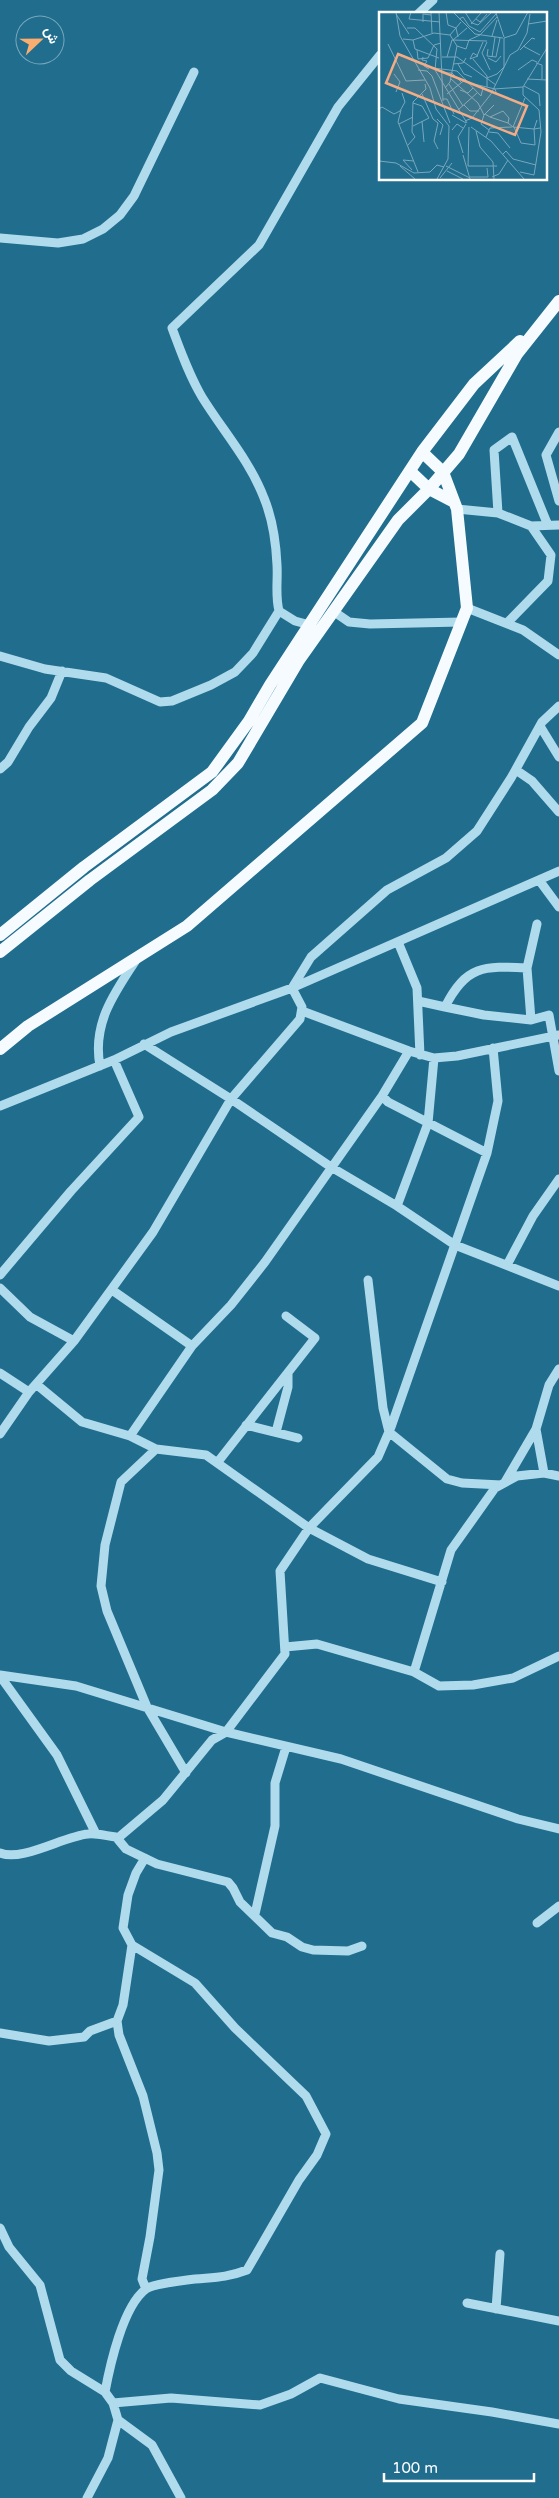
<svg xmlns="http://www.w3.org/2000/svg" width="559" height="2498" font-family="'Varela Round',Vazirmatn,sans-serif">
  <rect width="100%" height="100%" fill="#206d8e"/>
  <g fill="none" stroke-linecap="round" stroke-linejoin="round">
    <path stroke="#afdbec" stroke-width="9" d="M418,14L433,0
      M0,238L58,243L83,239L103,229L120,215L134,196L194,72
      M559,432L546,455L559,501
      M457,509L498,513L531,526
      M498,513L494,450L512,437L547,523
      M467,608L523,630L559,655
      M333,611L349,622L370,624L461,622
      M507,623L548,581L551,555L531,526L559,525
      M310,625L295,621L279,611C275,595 278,581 277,565C276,542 273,520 264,498C250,461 223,431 202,397C189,375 181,352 172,328L259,245L338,107L380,55
      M0,656L45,669L106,678L160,702L172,701L211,685L235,672L253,653L279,611
      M540,726L559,757
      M0,769L8,762L29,727L51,698L62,671
      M516,770L532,781L559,812
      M539,880L559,907
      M537,924L527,968L531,1020L549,1015L559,1071
      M398,942L417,988L420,1055
      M418,1001L445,1007C466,965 484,966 527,968
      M445,1007L484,1015L531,1020
      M302,1011L409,1051L434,1058L457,1056L559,1035
      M144,1044L231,1099L331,1167L397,1206L455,1245L559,1286
      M100,1066C92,1024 114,993 136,960
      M382,1096L388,1102L487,1153
      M0,1106L114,1060L171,1032L292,988L559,871
      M397,1206L428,1123L434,1058
      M507,1265L533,1216L559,1179
      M0,1275L71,1191L139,1117L114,1060
      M368,1280L383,1408L389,1432L447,1479L462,1483L501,1485
      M0,1288L30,1317L74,1341
      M112,1290L192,1346
      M0,1373L29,1392
      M36,1384L82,1422L130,1436L156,1449L206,1455L309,1528L368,1559L442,1582
      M246,1425L298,1438
      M276,1432L288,1387V1373
      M0,1434L29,1392L74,1341L153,1232L231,1099L300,1019L302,1007L292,988L311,957L387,890L446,858L477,831L511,778L542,722L559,706
      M130,1436L192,1346L231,1305L265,1262L382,1096L409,1051
      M156,1449L121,1482L105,1545L101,1586L107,1611L147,1707L186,1773
      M217,1463L315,1338L286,1316
      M544,1473L536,1429L549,1385L559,1369
      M559,1476L544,1473L517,1476L495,1488L451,1550L414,1672L439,1686L473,1685L513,1678L559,1656
      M505,1482L536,1429
      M285,1647L317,1644L414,1672
      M0,1675L76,1686L226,1732L341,1759L518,1819L559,1829
      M0,1676L57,1755L96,1834
      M118,1838L163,1800L212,1740L226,1732L285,1654L280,1571L309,1528L378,1457L391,1427L487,1153L498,1101L493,1048
      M0,1853C22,1862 64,1836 88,1834C96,1833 107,1836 116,1837L126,1849L157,1864L228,1882L233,1888L240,1902L272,1933L287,1937L302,1947L313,1950L348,1951L362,1946
      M145,1858L136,1873L128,1895L123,1928L132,1945L195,1983L235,2028L306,2096L326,2134L317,2155L299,2180L247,2270C223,2279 212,2277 187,2280C179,2281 151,2285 146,2289C123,2306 110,2365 105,2392L113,2403L171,2398L260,2405L291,2394L320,2378L399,2399L492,2412L559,2424
      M255,1914L275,1826V1783L286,1747
      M537,1923L559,1906
      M132,1945L123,2005L117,2021L119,2035L143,2096L157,2153L159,2170L150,2237L142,2279L146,2289
      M0,2033L49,2041L84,2037L90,2031L117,2021
      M0,2228L9,2247L40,2285L60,2360L71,2371L105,2392
      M467,2303L559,2321
      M496,2309L500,2254
      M113,2403L118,2420L152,2445L181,2498
      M87,2498L108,2458L118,2420"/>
    <path stroke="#f5fbff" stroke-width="12" d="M410,471L429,489L454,502
      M0,935L84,867L212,772L249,721L270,685L422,452L474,384L520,341
      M0,952L90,880L212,790L238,763L299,660L398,520L429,489L459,454L517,354L559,301
      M0,1049L28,1026L187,926L422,723L467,608L457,509L443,472L422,452"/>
  </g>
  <g transform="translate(379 12)">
    <rect width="168" height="168" fill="#206d8e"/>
    <path fill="none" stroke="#79a7bb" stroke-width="1" d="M17,0L21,24L51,76L57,97L70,114L69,147L58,167M32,0L30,7L61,10M52,0L53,21M60,0L64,89M67,0L69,13L77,16L79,25M74,0L96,22L124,26M86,0L93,11L99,13L113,0M117,1L125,25M17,2L30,22M80,7L84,5L90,14L101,20L117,2M97,7L101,10L108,2M44,10V2L52,3M82,10L71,23L78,34L87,37L90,28L101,23M92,12L103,0M149,12L168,9M28,16H36L58,37L56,58L88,111M101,23L118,5M113,24L118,8M125,26L137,22L149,0M24,27L34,28L36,37L60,46M34,28L55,21L71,23M74,28L88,16M108,30L103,41L111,58M9,32L27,69L46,68M144,34L161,43M109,37L108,44L117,45L121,26M38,38L39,47L49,46L55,33L62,31M141,38L153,26L156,27M94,41L99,44L91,47ZM98,44L104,30M44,45L43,48L48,49L45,54L50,57M63,45H78L117,73M68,45L73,28L108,29M113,45L116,25M109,46L117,50L122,44M94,47L108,64V75M157,51L163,53V67M74,52L84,51L87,46M79,52L85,62L93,65M55,56L78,59L102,84L104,76M39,58L48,59L53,64L71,111M139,58L153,48L158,50M64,61H73L83,71M15,62L21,70L17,80M108,66L118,62L125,55V26M72,67L99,91L105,103M148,67L168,68M70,72L84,94M95,72L116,77L118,83M145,74L160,82L161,94M144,75L168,36M66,76L71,70L78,34M115,77L144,75V83L160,98L162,120L155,163L141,160M81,78L89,81L94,76M43,82L54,107L59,111L55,129L59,137M68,82L87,67M64,87H68L75,102M34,91L43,94L50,106M85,93L91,99H100M0,97L3,95L15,102L21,99L26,90L23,81M22,98L19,110L39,160M79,98L98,81M106,102L111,105L124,99L130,106L129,111L134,115L146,86M73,103L87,111M111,105L129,111M58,107L64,113L61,123M158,108L155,117L161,116M43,109L45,130M86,109L93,106L112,82L131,43L139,38L148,21L151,2M20,112L34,105M34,114L50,106M90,115L89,154H118M92,115L112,129L145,167M134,115L155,117L156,133M135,115L142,131L156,133M73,118L78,112L84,116M110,118L102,112L105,103L115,93M97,119L101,135L114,150L115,167M110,120L119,121L131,136M107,125L111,116L133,115M29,133L36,125L33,120L34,90L47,77L46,72M84,141L79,125L87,112M124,142L127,139L134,147L157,153M84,143L91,167M0,149L17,151L35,161L51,160L58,153L65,155M21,154L36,167M67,154L91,166M33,158L24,148L35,149M68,159L84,167M91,165H109L108,156M113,165L120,162L129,148M61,166L73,151"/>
    <path fill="#f4ac86" fill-opacity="0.15" stroke="#f4ac86" stroke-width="2.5" d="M19,42L148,94L136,123L7,71Z"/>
    <rect width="168" height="168" fill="none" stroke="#fff" stroke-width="2.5"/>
  </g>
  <g transform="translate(40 40) rotate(68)"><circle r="24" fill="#206d8e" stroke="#79a7bb"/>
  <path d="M0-4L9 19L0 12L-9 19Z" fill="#f9ae70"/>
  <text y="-8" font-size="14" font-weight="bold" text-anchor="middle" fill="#ffffff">ش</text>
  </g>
  <path d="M384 2473v8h150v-8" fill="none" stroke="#ffffff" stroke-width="2.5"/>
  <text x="392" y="2473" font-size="15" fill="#ffffff" stroke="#206d8e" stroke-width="4" paint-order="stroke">100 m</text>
</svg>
